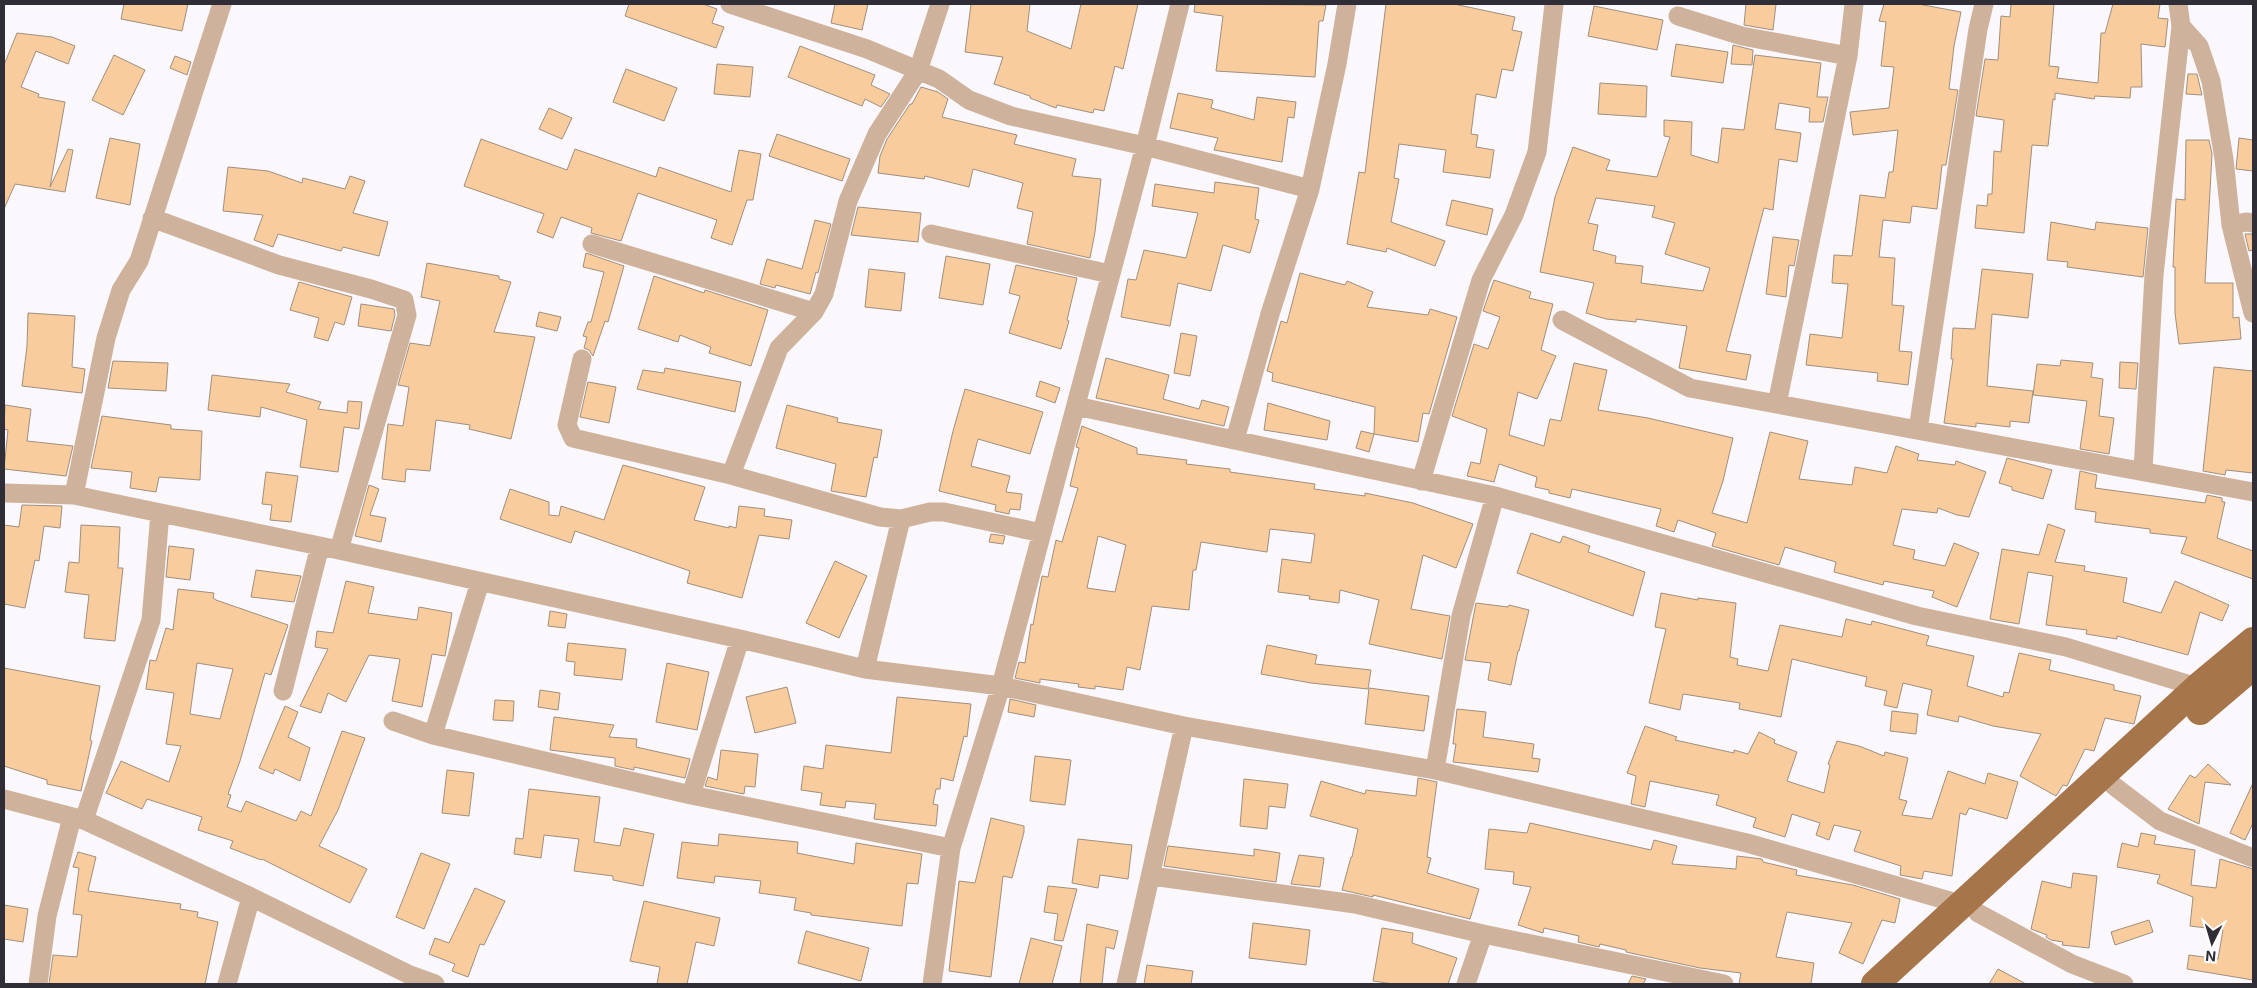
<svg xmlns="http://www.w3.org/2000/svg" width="2257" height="988" font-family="Inter,sans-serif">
  <rect width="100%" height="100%" fill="#faf8fd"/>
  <path fill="#f9cc9d" stroke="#a08f7e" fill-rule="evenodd" d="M124,4H188L182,31L121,19Z
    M629,4H703L717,9L712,23L724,27L716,48L625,16Z
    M835,4H868L862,30L831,23Z
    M971,4H1030L1027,31L1071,49L1081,4H1138L1123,69L1115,66L1104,111L1094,109L1093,113L1057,105L1056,108L1030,98V96L994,84L1003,57L965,52Z
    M1195,4L1326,5L1323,21H1319L1315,77L1216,71L1223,16L1194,12Z
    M1386,4H1454L1515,17L1512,30L1522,32L1513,71L1502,69L1496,98L1476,94L1471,134L1478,135L1476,147L1494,150L1490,178L1443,172L1446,150L1399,144L1394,178L1399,179L1391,222L1445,241L1435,266L1387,248L1386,252L1347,244L1359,172L1365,173Z
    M1746,4H1776L1773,30L1744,25Z
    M1884,4H1918L1961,12L1954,46L1949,89L1958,90L1946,165H1942L1937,209L1912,206L1910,223L1883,220L1879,257L1895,258L1892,305L1904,306L1899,351L1912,352L1908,385L1877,381L1878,373L1806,365L1810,334L1842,338L1848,284L1832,283L1834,255L1852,256L1860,195L1885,198L1889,172H1893L1898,130L1853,135L1850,112L1889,108L1894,67L1881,66L1886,22L1879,21Z
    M2011,4H2054L2049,66L2059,67L2057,78L2098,83L2101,33H2105L2113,4H2160L2158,18L2168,19L2165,47L2141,44L2142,87H2131L2130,98L2095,96L2094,99L2055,93V100L2053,99L2048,146L2032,145L2024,233L1975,228L1977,205L1987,206L1988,194H1992L1994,151L2001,152L2004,120L1976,116L1985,59L1998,60L2001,16L2010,17Z
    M1594,6L1663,20L1657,50L1588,36Z
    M17,33L52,37L75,46L68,64L36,51L21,87L39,94L38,97L65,102L50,187L68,149L73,150L65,192L15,184L4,209V65Z
    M1676,44L1728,52L1723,83L1671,76Z
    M1733,45L1753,50L1752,65L1731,64Z
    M800,46L875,75L871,85L890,94L881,107L865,99L862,106L788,77Z
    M114,55L145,70L123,115L92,100Z
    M1755,55L1821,63L1817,97H1828L1823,122H1809L1810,108L1779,103L1775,129L1801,133L1797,162L1779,159L1773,210L1764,208L1726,351L1751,355L1746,380L1679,368L1687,326L1636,319V322L1606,319L1586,313L1594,283L1540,272L1555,197L1573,147L1610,160L1606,170L1657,177L1670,137L1664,136V120L1692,122L1691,155L1718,163L1722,128L1744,130ZM1596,198L1655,206L1652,217L1675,223L1665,254L1710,268L1703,291L1641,283L1643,266L1615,263L1616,256L1593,250L1598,225L1588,223Z
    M175,56L191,62L187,75L170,68Z
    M717,64L753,67L750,97L714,94Z
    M626,69L677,88L664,121L613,102Z
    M2188,74H2197L2202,95L2186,94Z
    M1600,83L1647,86L1646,117L1598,114Z
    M921,87L938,92L948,99L942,117L1017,135L1014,144L1076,159L1072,176L1101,179L1095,232L1090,258L1027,244L1033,212L1017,208L1023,183L973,169L969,187L925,176L924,179L878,173L880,156L887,139L910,104H912Z
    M1178,93L1213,100L1211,108L1254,120L1257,97L1296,102L1294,118L1288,117L1282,162L1214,150L1218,138L1170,128Z
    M549,108L572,118L562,139L539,129Z
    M777,134L850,159L842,181L769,156Z
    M110,138L140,144L130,205L96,198Z
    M2239,138L2253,140V171L2236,169Z
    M481,139L567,170L575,149L656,177L659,167L731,192L739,150L761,154L753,200H747L732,245L711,238L717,220L638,193L621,241L591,233L592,228L561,217L553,238L537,232L544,214L464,186Z
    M2186,140H2209L2212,154L2205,283H2233V318L2239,317L2241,339L2179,344L2175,313V267H2173L2176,199L2185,200Z
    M228,167L268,171L302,183L303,178L345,189L350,176L365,181L353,213L388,222L379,256L343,247L341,251L278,234L273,247L254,240L263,215L223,211Z
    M1215,182L1259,188L1255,219L1259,220L1250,253L1223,245L1211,291L1178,283L1170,326L1121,317L1128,279L1136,280L1144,250L1186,258L1198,213L1152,206L1155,184L1214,193Z
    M1452,200L1493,209L1487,235L1446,225Z
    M858,207L921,213L918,242L851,235Z
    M815,220L831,224L818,273L816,272L810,294L776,285L775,288L760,284L767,259L802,269Z
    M2051,222L2095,230L2096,222L2148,228L2143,277L2067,267L2068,262L2047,260Z
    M2245,234H2252L2253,250L2249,251Z
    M1773,237L1799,240L1794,266L1789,265L1786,297L1766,294Z
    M586,253L624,266L608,322L605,321L593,356L589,350L584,348L587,337L583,336L588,322H591L604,272L583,267Z
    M946,256L990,264L983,305L939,298Z
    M427,263L499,276V279L511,282L494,332L535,337L511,439L469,429L470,425L436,420L430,471L406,469L405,482L382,479L388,424L403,426L409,387L398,385L410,343L430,346L440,301L421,297Z
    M1016,265L1077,278L1067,320L1069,321L1061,349L1009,333L1020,296L1009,293Z
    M869,269L905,273L901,311L865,307Z
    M1982,269L2033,274L2028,318L1992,314L1987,386L2033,391L2029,423L2010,421V427L1976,423V427L1944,423L1953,359H1951L1953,328L1975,329Z
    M1300,273L1345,285L1347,281L1373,292L1367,307L1428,315L1430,309L1457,317L1429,414L1423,413L1418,442L1374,434L1375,407L1272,381L1273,373L1267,371L1281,321L1287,323Z
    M654,276L704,293L705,290L768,310L751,366L709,353L711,347L680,335L678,342L638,329Z
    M1494,280L1531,292L1529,298L1553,304L1541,350L1556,356L1537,399L1518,392L1509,435L1544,446L1550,419L1561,421L1574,363L1607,370L1598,410L1648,418L1733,438L1723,481L1712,513L1747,523L1770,432L1808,441L1799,479L1852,485L1855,467L1887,473L1896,446L1919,454L1917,460L1955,465L1956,461L1986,472L1969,517L1957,515L1938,508L1937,513L1902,509L1893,545L1915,550L1913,559L1945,566L1954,543L1979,553L1957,607L1932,597L1934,591L1884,581L1883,585L1834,572L1836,562L1785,547L1779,565L1712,546L1716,533L1678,520L1674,532L1656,526L1661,509L1572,489L1570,498L1549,493V490L1535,487L1537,477L1499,464L1494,482L1467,476L1471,462L1480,464L1487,429L1452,416L1474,344L1488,349L1500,317L1483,311Z
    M299,282L352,297L344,325L335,322L328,341L314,337L319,318L290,310Z
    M361,304L394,309L395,315L391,331L358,326Z
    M539,312L561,317L557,331L536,326Z
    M28,313L75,316L72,367L85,369L82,393L22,386L27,346Z
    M1181,333L1197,336L1190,376L1174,373Z
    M1106,358L1169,375L1163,399L1199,409L1202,400L1229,407L1224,426L1096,398Z
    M2061,360L2093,363L2091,377L2103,379L2099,416L2114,418L2109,454L2080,449L2087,401L2033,395L2037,364L2060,366Z
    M113,361L168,363L166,391L108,388Z
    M2120,362L2138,363L2136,389L2119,388Z
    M2214,367L2253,371V473L2226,470L2225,475L2203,471Z
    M665,368L741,382L735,412L637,389L643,370L664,373Z
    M212,375L290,384L286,392L321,402L318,409L347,413L348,401L362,402L359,429L344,427L338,472L300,467L307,420L261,407L260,417L208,410Z
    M1040,381L1060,388L1055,403L1036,396Z
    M588,382L616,387L609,423L580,417Z
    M965,389L1043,412L1030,454L978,439L971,466L1010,476L1006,492L1022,494L1020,510L1010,509L1009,514L995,511L996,505L939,491L953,431Z
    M1268,403L1330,421L1327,440L1264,430Z
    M5,405L31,409L27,441L73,446L66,476L4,469L8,430L4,429Z
    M787,405L838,418L837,422L882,430L877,458L874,457L866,497L831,491L836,464L776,448Z
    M102,416L171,425V429L202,431L200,480L159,477L156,492L130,488L132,472L91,468Z
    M1082,426L1137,448V454L1187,460L1186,464L1230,469V472L1315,484L1314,489L1365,496V493L1413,503L1473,524L1456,568L1423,555L1411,609L1450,616L1442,659L1369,644L1379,600L1340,590L1339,603L1309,599L1310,596L1278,592L1282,559L1311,563L1315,534L1270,529L1267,552L1201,542L1196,570H1193L1189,610L1152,606L1140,670L1127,667L1123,690L1095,686V689L1078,687L1079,684L1040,679V683L1015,678L1019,662L1025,663L1031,624L1033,625L1042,576L1048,577L1056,540L1062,542L1078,488L1070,486L1079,448L1076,447ZM1098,536L1126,545L1115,592L1087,588Z
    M1361,431L1374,434L1369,452L1356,448Z
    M2007,458L2052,470L2043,499L2012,490V487L1999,483Z
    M623,465L705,487L694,520L729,528V526L736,528L739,506L765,509L764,516L792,520L789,539L759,535L742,598L687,583L690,571L575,531L571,543L500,519L510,489L549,502V515L559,516L561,506L604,520Z
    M2080,471L2097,475L2095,488L2205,503L2207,495L2222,498V502H2225L2217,538L2253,551V579L2181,553L2187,537L2150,533V529L2095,522L2096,512L2075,509Z
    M266,472L298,476L291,522L270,520L272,505L262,504Z
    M369,485L379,489L370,515L386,518L381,542L355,536Z
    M22,505L62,506L60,528L44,526L39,561L35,560L25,608L4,604V525L19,527Z
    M2048,524L2065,530L2055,562L2085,566L2084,571L2127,578L2123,602L2161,613L2175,581L2229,605L2222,621L2200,612L2188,655L2117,636V639L2086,634L2087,630L2046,625L2053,576L2028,572L2019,624L1990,619L2002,549L2039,555Z
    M81,525L120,527L118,568H123L115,641L84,638L89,595L65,592L69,562L79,563Z
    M1531,533L1560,543L1563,536L1590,546L1588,552L1645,572L1633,616L1517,573Z
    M991,534L1005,536L1003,544L989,542Z
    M169,546L194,549L190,580L166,577Z
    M835,561L867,576L839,638L806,623Z
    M256,570L301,576L294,602L251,597Z
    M346,581L374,587L368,613L417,620L419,607L452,613L445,656L432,654L422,707L392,701L400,659L369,655L346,702L328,693L321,713L300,706L328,649L315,647L317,631L333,633Z
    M178,589L214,593L213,598L216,600L288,625L271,675L265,673L240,761L228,794L231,795L227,807L241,812L246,801L296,821L301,811L311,816L342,731L365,738L338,810L319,846L367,869L350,903L262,859L261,860L230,848L233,841L198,830L202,817L147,799L142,809L106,793L121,761L169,782L181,746L166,744L174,693L146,689L150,660L156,661L166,628L173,630ZM197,663L233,669L220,719L190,714Z
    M1661,593L1698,600V598L1736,603L1730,657L1738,659L1737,665L1768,671L1780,625L1842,637L1846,619L1871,625L1872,621L1929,636L1926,645L1974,656L1967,686L2003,697L2004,692L2009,693L2019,653L2051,660L2049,670L2114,685V690L2141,696L2134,724L2105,718L2094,751L2085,749L2067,786L2063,785L2056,796L2020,776L2041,734L1993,726L1959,716L1958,722L1927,715L1932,690L1903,683L1897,708L1884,705L1887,691L1865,686L1867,677L1792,659L1781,717L1739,709L1740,703L1683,694L1680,710L1649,703L1666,629L1655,627Z
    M1476,603L1508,607L1509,605L1529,610L1519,651H1518L1511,685L1488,680L1491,663L1465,660Z
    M550,611L567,614L565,628L548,626Z
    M568,643L626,649L622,680L574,675L575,662L566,661Z
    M1267,645L1317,655L1315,664L1371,670L1368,689L1311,683L1261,674Z
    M667,663L709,672L697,730L656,722Z
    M4,668L100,686L90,740L92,741L81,791L47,784V780L4,766Z
    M787,687L796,723L755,733L746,697Z
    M1369,688L1429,696L1424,731L1365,724Z
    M540,690L560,693L558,710L538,707Z
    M897,697L971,704L967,737L964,736L953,781L941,778L940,789H936L933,804L938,805L936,826L874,819L876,804L846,801L845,808L820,805L822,793L801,790L804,766L823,769L826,745L891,753Z
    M1010,699L1036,705L1034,717L1008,712Z
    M495,700L514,701L513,721L493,720Z
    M285,706L298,712L288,737L310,748L300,781L275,769L273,774L259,768Z
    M1457,709L1486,712L1483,737L1534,744L1532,758L1540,759L1538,772L1453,762L1456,744H1453Z
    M1892,711L1918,714L1916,734L1890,731Z
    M554,717L614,725L609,737L637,739L636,747L690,759L685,778L634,767V770L615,766V758L550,750Z
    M1645,726L1677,737L1675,740L1734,753V750L1748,754L1759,732L1775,740L1774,743L1797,752L1787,781L1824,793L1830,765L1828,764L1837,741L1859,746L1884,756L1885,752L1908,758L1899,799L1907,801L1902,815L1932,819L1948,771L1985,784L1988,773L2018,782L2007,819L1969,808L1966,815L1960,813L1952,876L1924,871L1922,879L1900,875L1901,866L1854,851L1861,831L1834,825L1829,840L1816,835L1820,823L1792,814L1785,837L1753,827L1756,818L1716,805L1719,795L1650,781L1645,807L1631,804L1636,776L1627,773Z
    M721,750L758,754L755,787L745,786L744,794L705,786L708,777L717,780Z
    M1035,756L1071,760L1065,805L1030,801Z
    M2208,764L2231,785L2205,782L2199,824L2168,809L2190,775L2195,778Z
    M447,770L474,773L469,816L442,813Z
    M1418,778L1437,782L1427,857L1431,858L1427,873L1479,889L1470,919L1373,895V897L1342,890L1351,857H1352L1358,829L1310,816L1321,781L1365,794L1366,790L1416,796Z
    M1244,779L1288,784L1285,808L1269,806L1267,829L1240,826Z
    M2253,783V823L2245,840L2230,833Z
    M529,789L600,797L594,842L620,846L624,828L654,834L643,886L613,880V876L574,871L579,839L544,835L541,858L514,854L516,838L523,839Z
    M991,818L1024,826V832L1012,878L1003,876L991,977L949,971L959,881L975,883Z
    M1530,823L1651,850L1654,840L1677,846L1672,864L1736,869L1737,856L1762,859L1763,862L1797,870L1796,875L1853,885L1900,899L1895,923L1882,920L1863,964L1839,953L1852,923L1787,912L1776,957L1814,963L1811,984H1739L1741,973L1700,968L1626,952V950L1600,944L1599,947L1578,942L1579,936L1544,928L1543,933L1518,925L1531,887L1513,884L1514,872L1485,869L1489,829L1527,833Z
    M2141,833L2156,836L2154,844L2195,850L2191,885L2216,888L2220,859L2253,869V980L2187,969L2189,955L2218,959L2223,930L2190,926L2193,897L2157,883L2160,875L2117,867L2122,843L2138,847Z
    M719,834L798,842L797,853L854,864L856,843L922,854L918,884L907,883L902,926L811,915V913L794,910L796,898L759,893L761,881L715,876L714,883L677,878L682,842L718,846Z
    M1078,839L1132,845L1128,879L1100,875L1098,888L1072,883Z
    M1168,846L1254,856V849L1280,853L1276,882L1164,866Z
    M78,852L96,857L88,891L181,904L180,909L198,912L197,917L218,922L205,984H49L53,955L77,957L82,915L73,914L79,868L73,867Z
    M421,853L450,864L424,929L396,917Z
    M1299,855L1324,858L1320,887L1291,884Z
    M2073,873L2097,876L2089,948L2062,945L2063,942L2051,940L2046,937L2047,935L2031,929L2042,881L2071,888Z
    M1048,886L1077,889L1063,941L1054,940L1058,914L1044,912Z
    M475,888L505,901L484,945L480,944L468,977L452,971L455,964L429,954L435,938L449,943Z
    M644,901L720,918L714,946L696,942L687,984H657L660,967L630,961Z
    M4,905L28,909L23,942L4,939Z
    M2149,920L2153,932L2115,945L2111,932Z
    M1253,923L1310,930L1306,965L1249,958Z
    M1087,924L1118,931L1114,949L1106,947L1102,984H1080Z
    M1382,928L1413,933L1412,943L1457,958L1448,984H1393L1373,981Z
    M806,931L869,948L861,981L798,963Z
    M1031,938L1062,946L1052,984H1019Z
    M1147,965L1193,971L1191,984H1144Z
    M1998,969L2026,984H1989Z
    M1632,976L1646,979L1643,984H1628Z"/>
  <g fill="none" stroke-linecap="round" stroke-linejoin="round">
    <path stroke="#ceb29b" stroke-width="19" d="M730,4L867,49L939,79L969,100L1011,116L1145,146L1310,189
      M1678,16L1742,36L1848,56
      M2181,26L2199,46L2211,81L2224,159L2231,225L2253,313
      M152,218L279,265L371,289L404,300L407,315L339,550
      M2231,225L2246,222L2253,223
      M931,234L1110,274
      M592,244L814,312
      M1562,320L1690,388L2253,492
      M582,359L567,425L573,438L731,475L880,517L901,519L930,512H944L1042,533
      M1777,404L1848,56L1854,4
      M1076,406L1495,496L1917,616L2066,647L2207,690
      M1918,430L1978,29L1984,4
      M1235,440L1270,314L1310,189L1337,64L1347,4
      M2143,471L2154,275L2181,26L2178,4
      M731,475L779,348L814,312L824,294L848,201L877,134L918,71L940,4
      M1421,481L1481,280L1514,215L1537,152L1554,4
      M4,493L74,495L339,550L740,639L865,669L1001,686L1184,726L1435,770L1747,843L1960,904
      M74,495L106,338L121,290L139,261L222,4
      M865,669L901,519
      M283,691L320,546
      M393,721L433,735L691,795L951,848
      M433,735L480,582
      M1435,770L1461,616L1495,496
      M2114,786L2160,821L2253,858
      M691,795L740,639
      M4,799L84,820L251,897L410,975L435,984
      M84,820L151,620L160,513
      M1152,876L1355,904L1483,934L1724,984
      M1978,913L2072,964L2124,984
      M38,984L47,916L72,817
      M227,984L251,897
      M932,984L951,848L1001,686L1145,146L1180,4
      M1126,984L1184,726
      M1466,984L1483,934"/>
    <path stroke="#a6754a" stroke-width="28" d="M2200,711L2253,666
      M1875,984L2199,686L2253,641"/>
  </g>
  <rect width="2257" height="988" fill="none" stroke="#2f2d35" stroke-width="10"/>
  <g transform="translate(2212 943) rotate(185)" stroke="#ffffff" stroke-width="4" paint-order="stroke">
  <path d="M0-4L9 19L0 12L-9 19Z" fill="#2f2d35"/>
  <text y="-8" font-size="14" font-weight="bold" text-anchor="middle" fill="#2f2d35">N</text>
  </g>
</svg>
